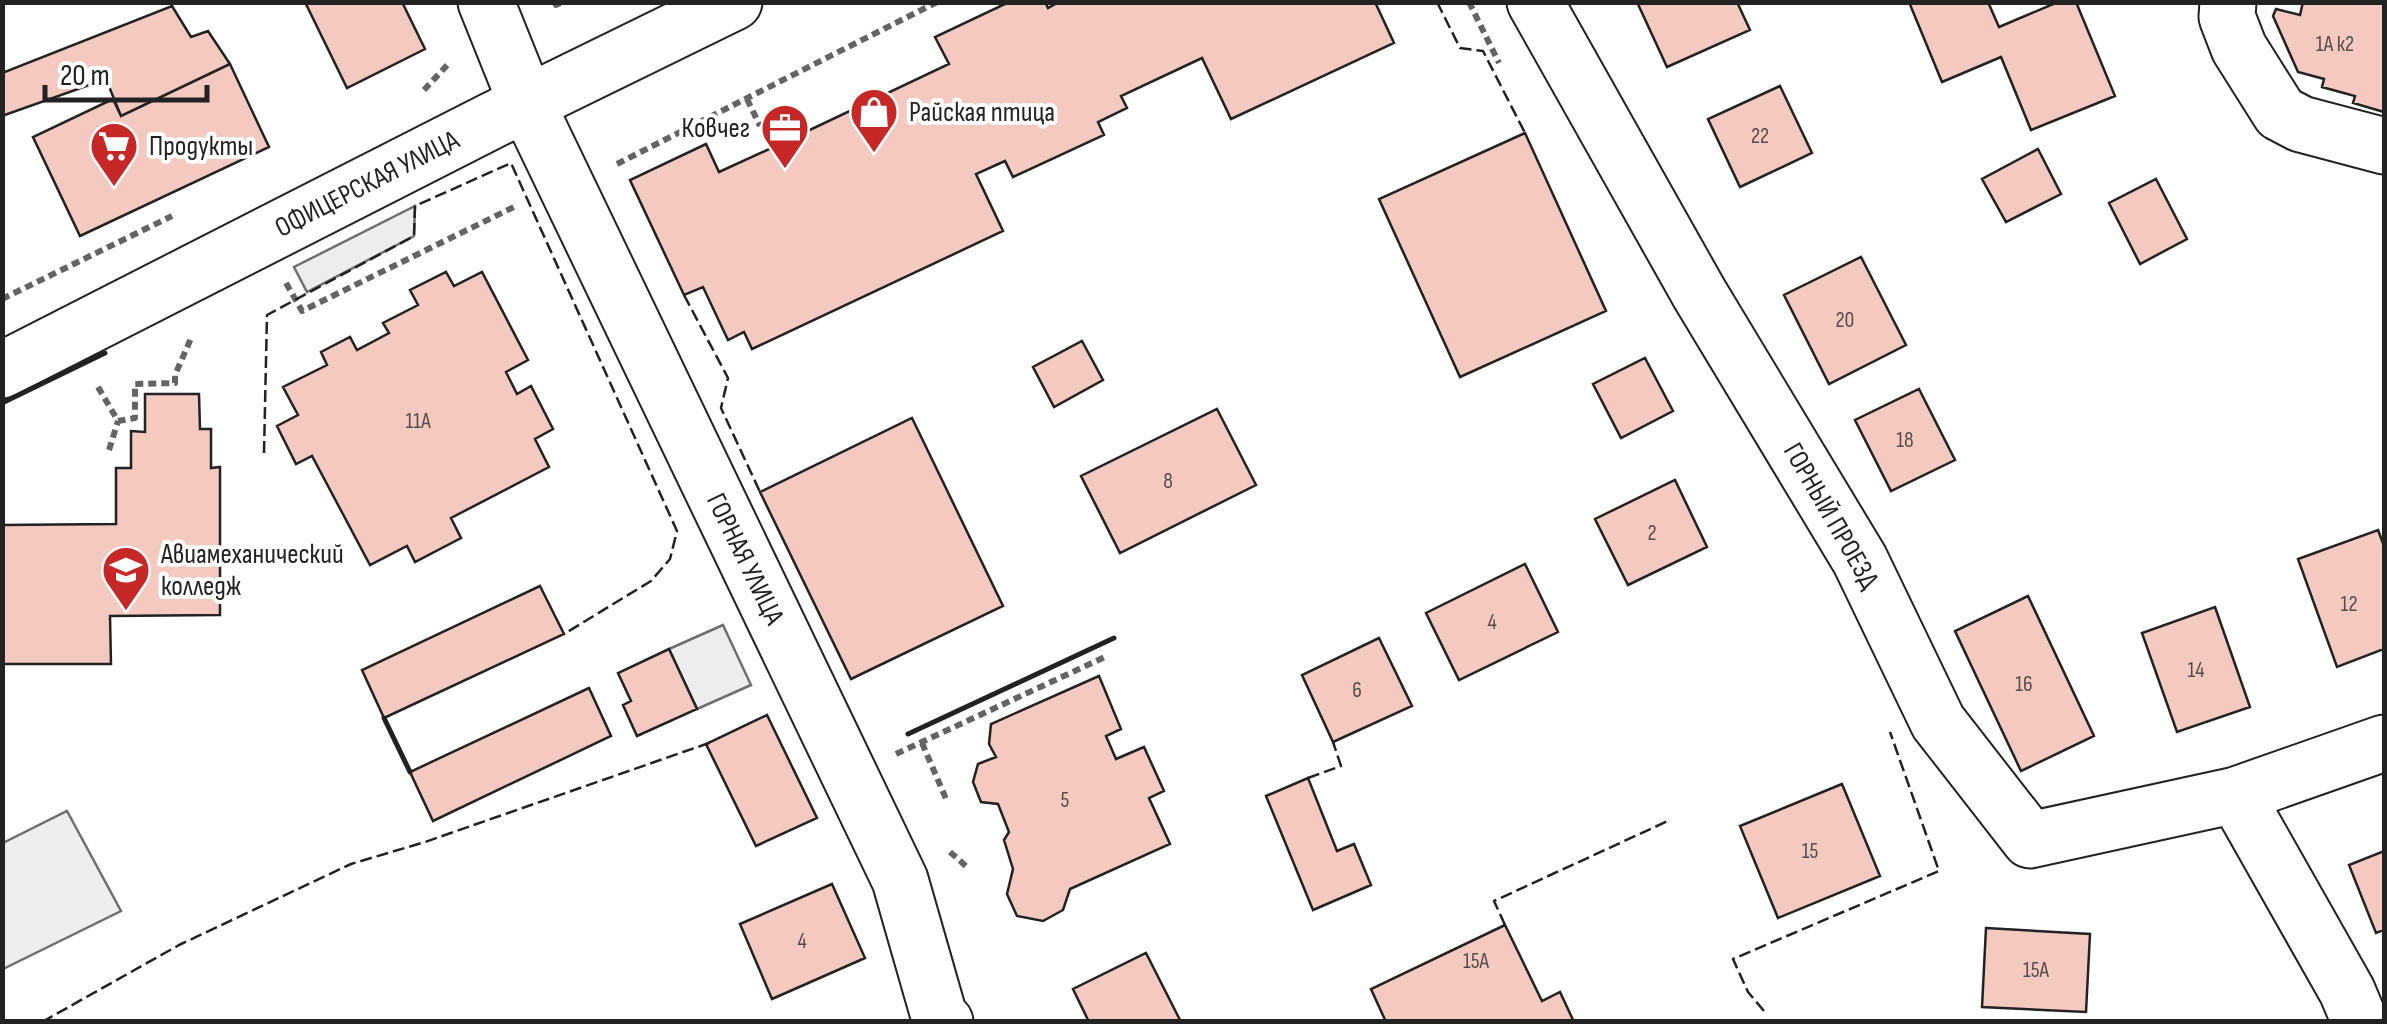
<svg xmlns="http://www.w3.org/2000/svg" width="2387" height="1024" font-family="'Sofia Sans Condensed',sans-serif">
  <rect width="100%" height="100%" fill="#fff"/>
  <path fill="#eee" stroke="#6f6f6f" stroke-width="2.5" d="M67,811L121,911L3,969V843Z"/>
  <path fill="#ededed" stroke="#6f6f6f" stroke-width="2.5" d="M415,206L414,236L307,292L294,267Z
    M723,625L751,685L697,709L669,649Z"/>
  <path fill="#f3c9c0" stroke="#222" stroke-width="2.5" d="M305,2H402L425,49L347,88Z
    M1009,2H1045L1048,8L1059,2H1375L1394,43L1231,119L1202,58L1121,96L1127,108L1098,122L1104,135L1013,177L1005,161L976,174L1003,231L752,349L744,332L728,340L703,287L684,295L630,180L706,144L719,172L776,146L949,64L935,37Z
    M1637,2H1737L1750,30L1667,67Z
    M1909,2H1988L1999,27L2058,2H2076L2115,96L2031,130L2001,57L1942,82Z
    M2303,2H2384V112L2353,103L2355,96L2322,87L2324,79L2298,72L2273,16L2276,9L2300,15Z
    M172,6L191,37L208,31L230,64L121,116L106,79L2,116V73Z
    M230,64L269,147L80,236L33,137L113,99L121,116Z
    M1780,86L1812,153L1740,187L1708,119Z
    M1525,133L1606,311L1460,377L1379,199Z
    M2038,149L2061,194L2006,222L1982,179Z
    M2156,179L2187,239L2140,264L2109,203Z
    M1861,257L1906,345L1829,384L1784,295Z
    M446,272L454,286L482,272L528,360L506,372L517,394L531,386L553,429L535,439L549,467L451,518L461,538L415,562L407,546L370,565L312,456L296,464L277,426L298,415L283,387L327,365L321,352L350,337L357,350L389,333L383,323L418,305L410,290Z
    M1082,341L1103,380L1054,407L1033,367Z
    M1645,358L1673,411L1621,438L1593,384Z
    M1919,389L1955,460L1891,491L1855,420Z
    M145,394H199L200,429H211V468L220,467V615L110,616L111,664H2V525L116,524V468H131V431L145,432Z
    M1217,409L1256,485L1120,553L1081,476Z
    M912,418L1003,606L851,679L760,492Z
    M1675,480L1707,547L1628,585L1595,519Z
    M2378,530L2384,546V649L2337,667L2298,559Z
    M1525,564L1558,632L1459,680L1426,613Z
    M540,586L564,634L384,718L362,670Z
    M2028,596L2094,736L2021,771L1955,631Z
    M2215,607L2250,707L2177,732L2142,633Z
    M1379,638L1412,706L1333,742L1302,675Z
    M669,649L697,709L637,736L623,705L631,701L618,673Z
    M1099,676L1121,729L1106,736L1116,759L1144,747L1164,791L1149,798L1170,844L1070,889L1063,910L1043,921L1017,916L1007,894L1013,869L1004,840L1009,832L998,804L981,802L973,782L978,764L996,757L989,744L991,724Z
    M589,688L611,736L433,821L410,772Z
    M767,715L817,818L756,846L706,744Z
    M1308,778L1337,851L1354,844L1371,885L1313,910L1266,796Z
    M1842,784L1880,876L1778,918L1740,826Z
    M2384,851V930L2376,933L2349,865Z
    M832,884L865,958L772,999L740,924Z
    M1505,925L1542,1001L1560,992L1574,1022H1386L1371,989Z
    M1986,928L2090,934L2086,1012L1982,1007Z
    M1146,953L1181,1022H1089L1073,989Z"/>
  <g fill="none" stroke-linecap="round" stroke-linejoin="round">
    <g stroke="#222" stroke-width="59">
      <path id="minor" d="M486,2L527,104L900,880L939,1016L945,1022
        M1535,2L1699,293L1860,560L1938,722L2030,840L2236,795L2384,743
        M2228,2L2227,17L2239,48L2280,113L2301,124L2384,146
        M2,370L493,120L734,2
        M2236,795L2347,991L2360,1022"/>
    </g>
    <path stroke="#646464" stroke-width="6" stroke-dasharray="8 5" stroke-linecap="butt" d="M555,2L556,5L562,2
      M1469,2L1499,63
      M424,90L450,62
      M747,99L760,126
      M617,164L937,2
      M286,283L302,311L518,205
      M2,299L172,216
      M98,387L118,421L135,418V384L175,383V375L192,336
      M109,450L118,421
      M922,743L947,801
      M896,754L1107,656
      M950,852L967,867"/>
    <use href="#minor" stroke="#fff" stroke-width="55"/>
    <path stroke="#222" stroke-width="2.5" stroke-dasharray="12 5" stroke-linecap="butt" d="M1437,2L1460,48L1483,51L1525,133
      M684,295L728,378L721,408L760,492
      M264,453L267,315L414,236L415,206L511,163L677,531L670,559L651,581L564,634
      M1308,778L1341,766L1333,742
      M1505,925L1494,901L1670,820
      M1764,1011L1748,992L1733,959L1939,871L1890,732
      M42,1022L179,945L351,864L425,842L709,743"/>
    <path stroke="#222" stroke-width="5" d="M2,403L105,353
      M384,718L410,772
      M908,734L1114,638"/>
  </g>
  <defs>
    <g id="shop-pin" transform="scale(2.5)"><path d="M0 17L-7.5 6A9.5 9.5 0 1 1 7.5 6Z" fill="#c62828" stroke="#fff"/><path d="M-5-2.5h2.3a2.7 3.5 0 0 1 5.4 0H5L5.5 6h-11ZM-1.5-2.5h3a1.5 2.3 0 0 0-3 0Z" fill="#fff"/></g>
    <g id="office-pin" transform="scale(2.5)"><path d="M0 17L-7.5 6A9.5 9.5 0 1 1 7.5 6Z" fill="#c62828" stroke="#fff"/><path d="M-6-3h4V-5.5h4V-3h4V5H-6ZM-1-4.5V-3h2v-1.5ZM-6 0V1H6V0Z" fill="#fff"/></g>
    <g id="supermarket-pin" transform="scale(2.5)"><path d="M0 17L-7.5 6A9.5 9.5 0 1 1 7.5 6Z" fill="#c62828" stroke="#fff"/><path d="M-6-5.5h2.5l.6 2H6L4.5 2H-2.5L-4.4-4H-6ZM-1.5 3.2a1.3 1.3 0 1 0 .1 0ZM3 3.2a1.3 1.3 0 1 0 .1 0Z" fill="#fff"/></g>
    <g id="university-pin" transform="scale(2.5)"><path d="M0 17L-7.5 6A9.5 9.5 0 1 1 7.5 6Z" fill="#c62828" stroke="#fff"/><path d="M0-5L7-2L0 1L-7-2ZM-4 1L0 2.5L4 1V4Q0 6-4 4Z" fill="#fff"/></g>
  </defs>
  <g fill-rule="evenodd">
    <use href="#shop-pin" x="874" y="112"/>
    <use href="#office-pin" x="785" y="128"/>
    <use href="#supermarket-pin" x="114" y="146"/>
    <use href="#university-pin" x="126" y="570"/>
  </g>
  <g text-anchor="middle" dominant-baseline="central" stroke-width="8" stroke-linejoin="round" paint-order="stroke">
    <g font-size="22" fill="#564c4a">
      <text x="2335" y="44">1А к2</text>
      <text x="1760" y="136">22</text>
      <text x="1845" y="320">20</text>
      <text x="418" y="421">11А</text>
      <text x="1905" y="440">18</text>
      <text x="1168" y="481">8</text>
      <text x="1652" y="533">2</text>
      <text x="2349" y="604">12</text>
      <text x="1492" y="622">4</text>
      <text x="2196" y="670">14</text>
      <text x="2024" y="684">16</text>
      <text x="1357" y="690">6</text>
      <text x="1065" y="800">5</text>
      <text x="1810" y="851">15</text>
      <text x="802" y="941">4</text>
      <text x="1476" y="961">15А</text>
      <text x="2036" y="970">15А</text>
    </g>
    <g font-size="28" fill="#222" stroke="#fff" text-anchor="start">
      <text x="909" y="112">Райская птица</text>
      <text x="750" y="128" text-anchor="end">Ковчег</text>
      <text x="149" y="146">Продукты</text>
      <text x="161" y="554">Авиамеханический<tspan x="161" dy="32">колледж</tspan></text>
    </g>
    <g font-size="28" fill="#222" stroke="#fff">
      <text transform="translate(367 184) rotate(-27)">ОФИЦЕРСКАЯ УЛИЦА</text>
      <text transform="translate(1831 516) rotate(60)">ГОРНЫЙ ПРОЕЗД</text>
      <text transform="translate(745 559) rotate(64)">ГОРНАЯ УЛИЦА</text>
    </g>
  </g>
  <rect width="2387" height="1024" fill="none" stroke="#222222" stroke-width="10"/>
  <path d="M45 85v15h162v-15" fill="none" stroke="#222222" stroke-width="5"/>
  <text x="60" y="85" font-size="30" fill="#222222" stroke="#ffffff" stroke-width="8" paint-order="stroke">20 m</text>
</svg>
